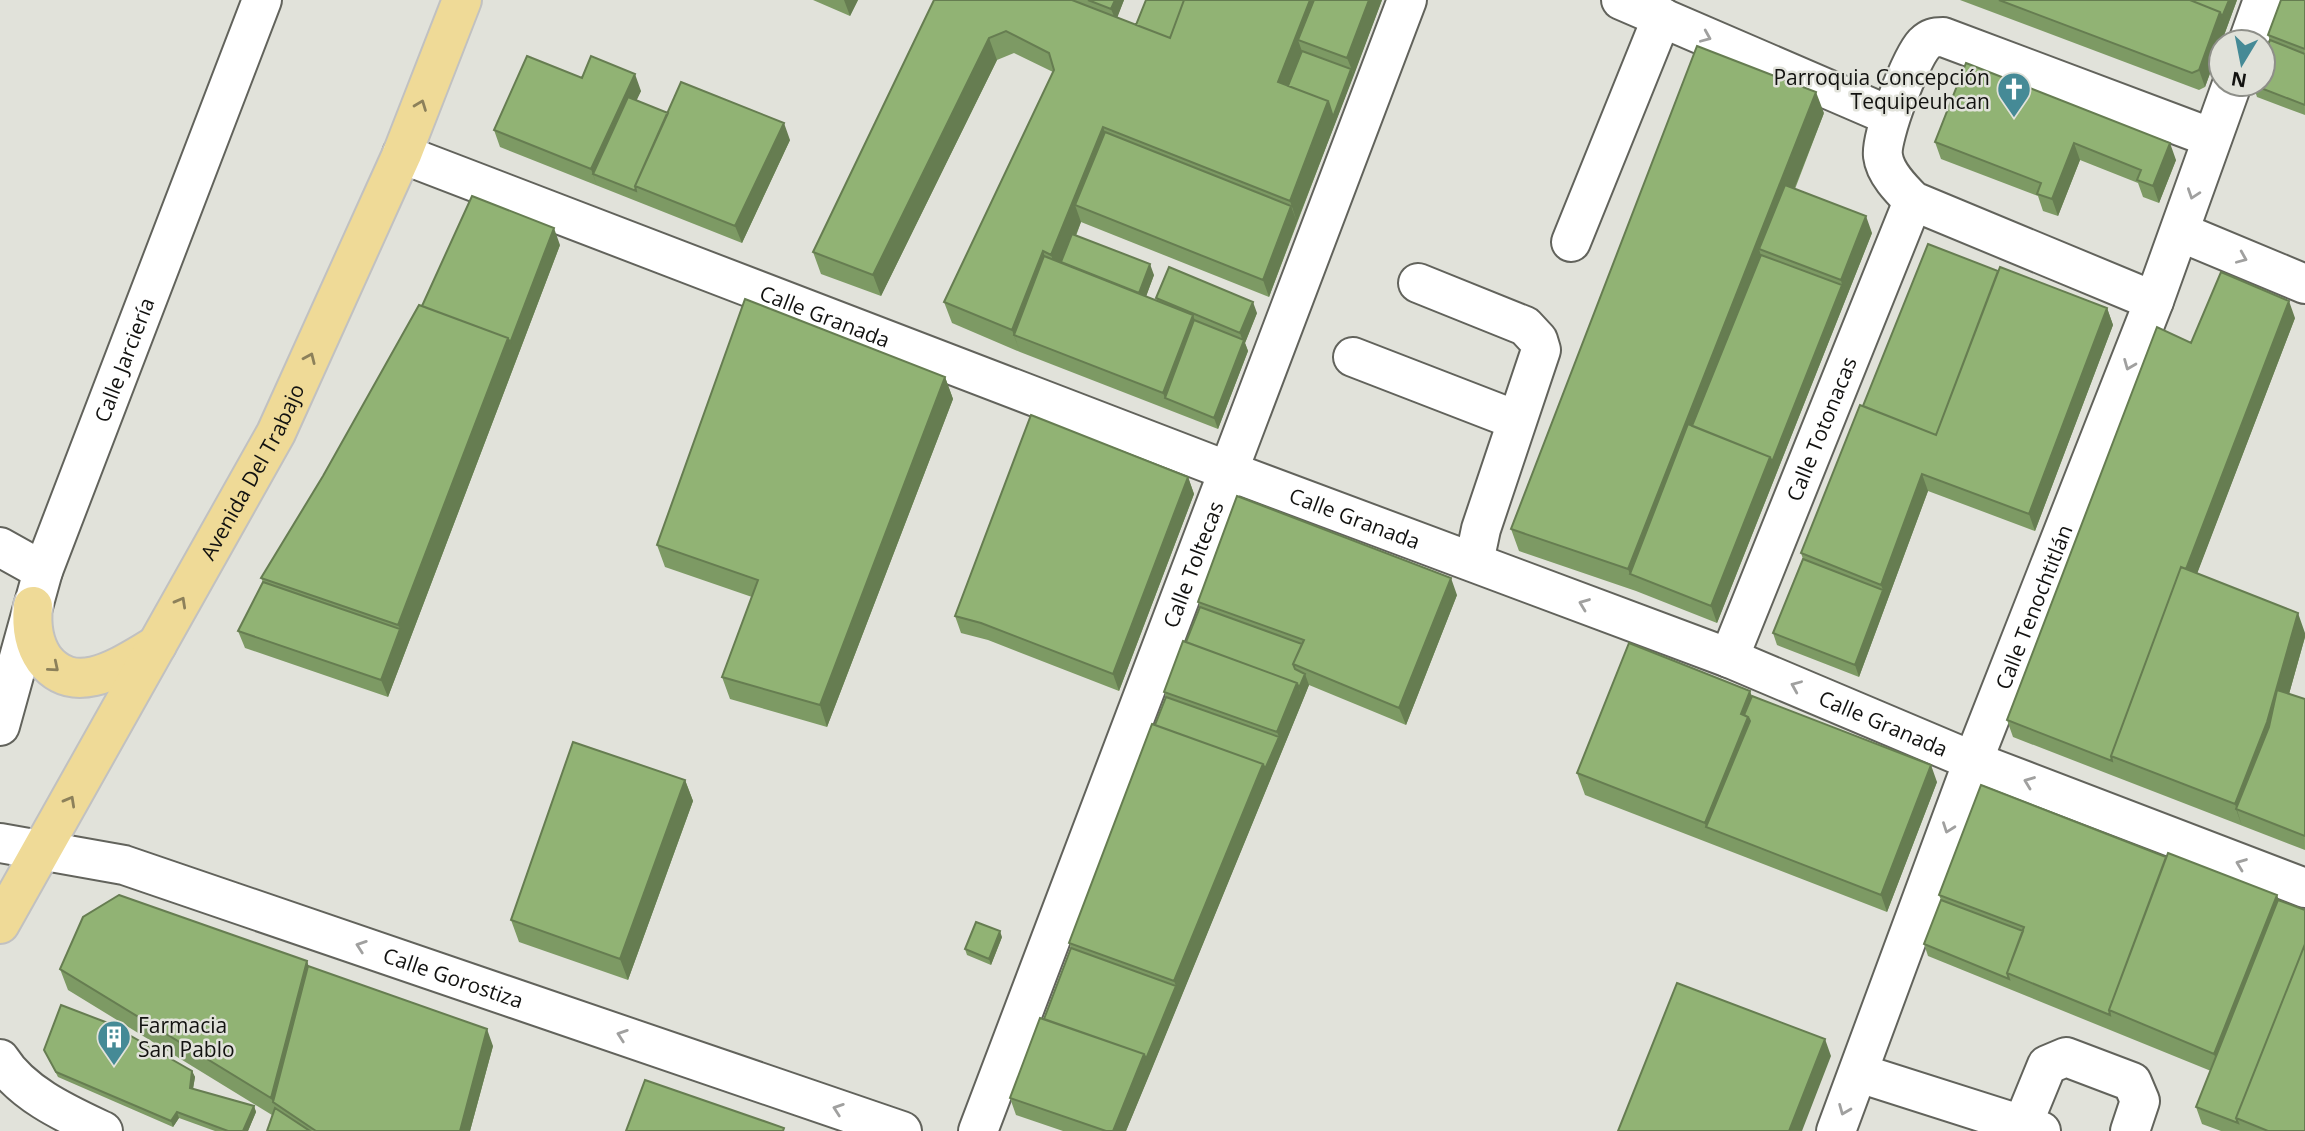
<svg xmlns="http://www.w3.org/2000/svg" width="2305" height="1131" font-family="'Open Sans',sans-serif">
  <rect width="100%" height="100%" fill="#e1e2da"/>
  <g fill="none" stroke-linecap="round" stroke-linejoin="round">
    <g stroke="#62635c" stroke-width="42">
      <g id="minor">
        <path d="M1621,0L1890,116"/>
        <path d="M2248,42L2263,0"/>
        <path id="s1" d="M402,154L1226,470L1729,658L1973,761L2305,888"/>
        <path d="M2180,232L2305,284"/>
        <path d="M1571,242L1662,17"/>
        <path d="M1418,283L1525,326L1538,340L1541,350L1481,529L1474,562"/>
        <path d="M2154,301L1913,201C1901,189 1885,173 1883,156C1880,137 1911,58 1924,44C1930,38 1935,37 1943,37L2212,138"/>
        <path d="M1353,357L1516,420"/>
        <path d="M0,547L43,571"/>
        <path id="s2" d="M1729,658L1913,201"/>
        <path id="s3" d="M0,726L43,571L262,0"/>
        <path id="s4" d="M0,843L124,865L902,1131"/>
        <path d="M0,1059C22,1094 67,1114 103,1131"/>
        <path d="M1859,1073L2041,1131"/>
        <path d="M2022,1126L2047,1065L2066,1057L2132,1082L2140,1101L2130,1131"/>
        <path id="s5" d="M978,1131L1407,0"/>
        <path id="s6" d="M1836,1131L1973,761L2154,301L2232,84"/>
      </g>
    </g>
    <g stroke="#c1c1c1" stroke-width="42">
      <g id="major">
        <path d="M33,606C31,625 33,643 44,659C76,700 124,664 157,645"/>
        <path id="s7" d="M0,924L276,433L402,154L462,0"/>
      </g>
    </g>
    <use href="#minor" stroke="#fff" stroke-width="38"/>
    <use href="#major" stroke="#efda97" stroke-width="38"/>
  </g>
  <path fill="#7d9a64" d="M813,0H858L850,16Z
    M934,0H1124L1117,17L1136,25L1382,0L1269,297L1081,222L1076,236L1154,275L1146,296L1157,301L1156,298L1257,313L1245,343L1248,351L1218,429L1020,352L952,323L944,302L1053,72L1014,53L997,60L881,296L821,274L813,252Z
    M1960,0H2237L2205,87L2199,90Z
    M2305,0V115L2257,97L2253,85L2270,40L2268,35Z
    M1966,63L2176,160L2159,203L2143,197L2138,183L2080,160L2058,216L2043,211L2038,196L1941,159L1935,142Z
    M582,78L641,91L636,100L668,113L790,140L742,243L500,147L494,130Z
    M1824,113L1795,189L1872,233L1717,623L1636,591L1519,551L1511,529Z
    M560,245L388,697L245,648L238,631L263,582L261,578L323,476L422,306Z
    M1998,271L2107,308L2113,325L2035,531L1928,491L1859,677L1777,645L1773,633L1803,559L1801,553L1863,406Z
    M2295,318L2197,573L2305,637L2289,694L2305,699V850L2013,737L2007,720L2191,343Z
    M945,377L953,399L827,727L730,699L722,677L752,597L665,567L657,545Z
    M1188,477L1194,494L1119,691L988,640L961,633L955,616Z
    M1457,595L1406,725L1309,685L1126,1131H1063L1016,1115L1010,1098L1044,1019L1071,948L1069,943L1166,697L1164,692L1186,642L1200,607L1198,602Z
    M1752,696L1937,782L1887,912L1585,795L1577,773Z
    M685,780L693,801L628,980L519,942L511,920Z
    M1981,785L2305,1131H2221L2202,1124L2196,1107L2211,1071L1928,956L1924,944L1941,900L1939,895Z
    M1002,937L991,965L967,955L965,949Z
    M307,961L308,966L493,1046L470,1131H267L272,1115L68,990L60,969Z
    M44,1050L192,1071L195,1077L193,1089L254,1106L256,1112L248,1131H215L179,1118L173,1127L58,1077Z"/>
  <path fill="#667d51" d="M844,0H858L850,16Z
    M1115,0H1124L1116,21L1111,9Z
    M1310,0H1327L1298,40L1304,57L1288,99L1278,82Z
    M1369,0H1382L1354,75L1347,58Z
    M2229,0H2237L2205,87L2199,70L2220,12Z
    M989,38L997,60L881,296L873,275Z
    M1351,69L1354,75L1297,222L1290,201L1328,101Z
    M635,74L641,91L601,177L593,174L597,186L591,169Z
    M1816,92L1824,113L1769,253L1759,249L1764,265L1630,574L1628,569Z
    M784,123L790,140L742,243L735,226Z
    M1103,127L1111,149L1075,205L1081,222L1059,277L1051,255Z
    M2074,143L2080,160L2058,216L2052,199Z
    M2170,143L2176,160L2159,203L2153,186Z
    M1291,206L1297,222L1269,297L1263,280Z
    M1866,216L1872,233L1717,623L1711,606L1770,457L1842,285L1841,280Z
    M554,228L560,245L388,697L381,680L400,629L398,625L508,338Z
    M1043,251L1051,273L1014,335L1020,352L1012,330Z
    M1150,264L1154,275L1143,305L1139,293Z
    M2289,301L2295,318L2125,762L2114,758Z
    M1253,302L1257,313L1245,343L1248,351L1218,429L1214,418L1243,342L1240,333Z
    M2107,308L2113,325L2035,531L2029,514Z
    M1193,315L1199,332L1165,398L1163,393Z
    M945,377L953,399L827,727L820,705Z
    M1922,474L1928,491L1859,677L1855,665L1883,590L1881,585Z
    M1188,477L1194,494L1119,691L1113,674Z
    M1451,578L1457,595L1406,725L1399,708Z
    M2298,613L2305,633V637L2275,744L2236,809L2242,826L2235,804Z
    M1305,674L1309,685L1303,700L1299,688Z
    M1297,683L1303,700L1151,1071L1126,1131H1113L1144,1054L1176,986L1174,981L1263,764L1279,737L1277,732Z
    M1750,691L1758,713L1706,827L1705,823L1741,714Z
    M1931,765L1937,782L1887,912L1881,895Z
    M685,780L693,801L628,980L620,959Z
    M2277,895L2285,917L2222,1075L2214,1054Z
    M1000,931L1002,937L991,965L989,959Z
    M307,961L314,983L273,1102L271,1098Z
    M487,1029L493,1046L470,1131H460Z
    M1825,1039L1831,1056L1802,1131H1789Z
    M192,1071L195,1077L192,1094L190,1088Z
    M254,1106L256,1112L248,1131H243Z
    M177,1112L179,1118L173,1127L171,1121Z"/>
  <path fill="#91b374" stroke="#667d51" stroke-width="2" d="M934,0H1072L1170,38L1184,0H1310L1278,82L1328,101L1290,201L1103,127L1051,255L1043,251L1012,330L944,302L1054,70L1049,53L1006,31L989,38L873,275L813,252Z
    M1088,0H1115L1111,9Z
    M1146,0H1184L1170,38L1136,25Z
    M1314,0H1369L1347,58L1298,40Z
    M1999,0H2190L2220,12L2199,70L2192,73Z
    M2190,0H2229L2222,17L2220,12Z
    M2281,0H2305V49L2268,35Z
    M2270,40L2305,54V105L2253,85V84H2263V58Z
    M1697,46L1816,92L1628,569L1511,529Z
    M1302,51L1351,69L1333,117L1328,101L1288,86Z
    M527,56L582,78L591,56L635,74L591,169L494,130Z
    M1966,63L2170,143L2153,186L2137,180L2141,170L2074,143L2052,199L2037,194L2041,183L1935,142Z
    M681,82L784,123L735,226L635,186Z
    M628,97L668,113L635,186L636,191L593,174Z
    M1105,132L1291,206L1263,280L1075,205Z
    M1785,185L1866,216L1841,280L1759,249Z
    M472,196L554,228L510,343L508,338L422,306Z
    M1072,234L1150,264L1139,293L1061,262Z
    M1928,244L1998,271L1936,435L1863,406Z
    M1761,255L1842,285L1772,462L1770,457L1692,426Z
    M1044,256L1193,315L1163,393L1014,335Z
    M1169,267L1253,302L1240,333L1156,298Z
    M2000,267L2107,308L2029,514L1922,474L1881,585L1801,553L1860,405L1936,435Z
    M2221,272L2289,301L2186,569L2181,567L2111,756L2112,761L2007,720L2157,327L2191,343Z
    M745,299L945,377L820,705L722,677L758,580L657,545Z
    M419,305L508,338L398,625L261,578L323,476Z
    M1194,320L1244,340L1214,418L1165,398Z
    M1031,415L1188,477L1113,674L981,623L955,616Z
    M1688,424L1770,457L1711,606L1630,574Z
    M1237,496L1451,578L1399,708L1293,664L1304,640L1198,602Z
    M1803,559L1883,590L1855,665L1773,633Z
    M2181,567L2298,613L2267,722L2235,804L2111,756Z
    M263,582L400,629L381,680L238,631Z
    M1200,607L1302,644L1293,664L1295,669L1305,674L1299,688L1297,683L1186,642Z
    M1183,641L1297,683L1277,732L1164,692Z
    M1629,643L1750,691L1741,714L1748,717L1705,823L1577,773Z
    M2277,690L2305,699V836L2236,809L2269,727Z
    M1752,696L1931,765L1881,895L1706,827L1750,721L1748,717L1744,715Z
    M1166,697L1279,737L1265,769L1263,764L1155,725Z
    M1152,724L1263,764L1174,981L1069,943Z
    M573,742L685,780L620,959L511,920Z
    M1981,785L2166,857L2109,1010L2110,1015L2007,973L2024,927L1939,895Z
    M2168,853L2277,895L2214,1054L2109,1010Z
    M119,895L307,961L271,1098L60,969L83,917Z
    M1941,900L2023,931L2007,973L2009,979L1924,944Z
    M2278,900L2305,910V944L2236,1118L2238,1123L2196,1107Z
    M976,922L1000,931L989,959L965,949Z
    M2305,944V1131H2268L2236,1118Z
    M1071,948L1176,986L1146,1059L1144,1054L1044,1019Z
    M308,966L487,1029L460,1131H316L273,1102Z
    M1677,983L1825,1039L1789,1131H1618Z
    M61,1005L108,1023L192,1071L190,1088L254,1106L243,1131H228L177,1112L171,1121L56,1072L44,1050Z
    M1040,1018L1144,1054L1113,1131H1106L1010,1098Z
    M645,1080L784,1128L783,1131H626Z
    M275,1108L310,1131H267Z"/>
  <defs><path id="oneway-chevron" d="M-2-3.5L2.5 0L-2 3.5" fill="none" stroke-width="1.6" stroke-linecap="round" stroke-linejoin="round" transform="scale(1.75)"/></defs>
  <g stroke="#a0a09f">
    <use href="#oneway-chevron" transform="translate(1706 37) rotate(23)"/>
    <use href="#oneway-chevron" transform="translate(2193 194) rotate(109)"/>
    <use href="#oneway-chevron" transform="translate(2242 258) rotate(23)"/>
    <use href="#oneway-chevron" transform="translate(2129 365) rotate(112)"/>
    <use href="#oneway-chevron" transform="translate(1584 604) rotate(-159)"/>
    <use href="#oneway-chevron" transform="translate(1796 686) rotate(-157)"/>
    <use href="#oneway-chevron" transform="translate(2029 782) rotate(-159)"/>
    <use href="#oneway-chevron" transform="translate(1948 828) rotate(110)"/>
    <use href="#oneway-chevron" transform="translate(2241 864) rotate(-159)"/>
    <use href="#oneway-chevron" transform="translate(361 946) rotate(-161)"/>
    <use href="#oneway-chevron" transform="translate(622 1035) rotate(-161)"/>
    <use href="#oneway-chevron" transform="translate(838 1109) rotate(-161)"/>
    <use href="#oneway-chevron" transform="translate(1844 1110) rotate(112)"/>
  </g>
  <g stroke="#8c805a">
    <use href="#oneway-chevron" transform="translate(421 105) rotate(-69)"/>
    <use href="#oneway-chevron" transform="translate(310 358) rotate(-66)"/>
    <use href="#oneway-chevron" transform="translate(181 602) rotate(-61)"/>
    <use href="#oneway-chevron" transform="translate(54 667) rotate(40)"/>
    <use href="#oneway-chevron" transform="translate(70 801) rotate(-61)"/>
  </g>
  <defs>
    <g id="church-pin" transform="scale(1.75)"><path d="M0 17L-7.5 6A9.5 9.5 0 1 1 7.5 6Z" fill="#458a96" stroke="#e1e2da"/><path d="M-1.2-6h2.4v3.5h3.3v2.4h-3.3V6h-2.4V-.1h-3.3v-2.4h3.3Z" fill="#fff"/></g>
    <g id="building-pin" transform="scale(1.75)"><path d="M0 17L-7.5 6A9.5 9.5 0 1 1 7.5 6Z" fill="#458a96" stroke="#e1e2da"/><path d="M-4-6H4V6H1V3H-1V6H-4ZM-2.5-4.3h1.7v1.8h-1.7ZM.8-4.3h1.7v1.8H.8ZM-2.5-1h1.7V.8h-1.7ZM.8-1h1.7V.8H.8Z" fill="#fff"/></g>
  </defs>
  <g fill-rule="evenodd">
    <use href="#church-pin" x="2014" y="89"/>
    <use href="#building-pin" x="114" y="1037"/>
  </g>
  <g text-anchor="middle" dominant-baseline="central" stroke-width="5" stroke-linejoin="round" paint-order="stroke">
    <g font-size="21" fill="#121210" stroke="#e1e2da" text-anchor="end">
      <text x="1990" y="77">Parroquia Concepción<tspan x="1990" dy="24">Tequipeuhcan</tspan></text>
      <text x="138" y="1025" text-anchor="start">Farmacia<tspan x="138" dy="24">San Pablo</tspan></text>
    </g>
    <g font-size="21" fill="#121210" stroke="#e1e2da">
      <text stroke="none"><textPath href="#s1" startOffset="453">Calle Granada</textPath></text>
      <text stroke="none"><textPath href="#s3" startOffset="387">Calle Jarciería</textPath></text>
      <text stroke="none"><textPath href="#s2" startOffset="247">Calle Totonacas</textPath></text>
      <text stroke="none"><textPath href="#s7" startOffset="518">Avenida Del Trabajo</textPath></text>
      <text stroke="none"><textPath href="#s1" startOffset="1020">Calle Granada</textPath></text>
      <text stroke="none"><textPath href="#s5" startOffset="606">Calle Toltecas</textPath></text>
      <text stroke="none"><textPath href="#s6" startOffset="560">Calle Tenochtitlán</textPath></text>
      <text stroke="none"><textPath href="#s1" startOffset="1587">Calle Granada</textPath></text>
      <text stroke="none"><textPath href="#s4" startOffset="474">Calle Gorostiza</textPath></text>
    </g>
  </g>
  <g transform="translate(2242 63) rotate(190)"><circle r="33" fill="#e1e2da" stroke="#8e8f89" stroke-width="2"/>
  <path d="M0-5L12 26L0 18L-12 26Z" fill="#458a96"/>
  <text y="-10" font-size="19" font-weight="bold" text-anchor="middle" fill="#121210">N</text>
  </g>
</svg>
